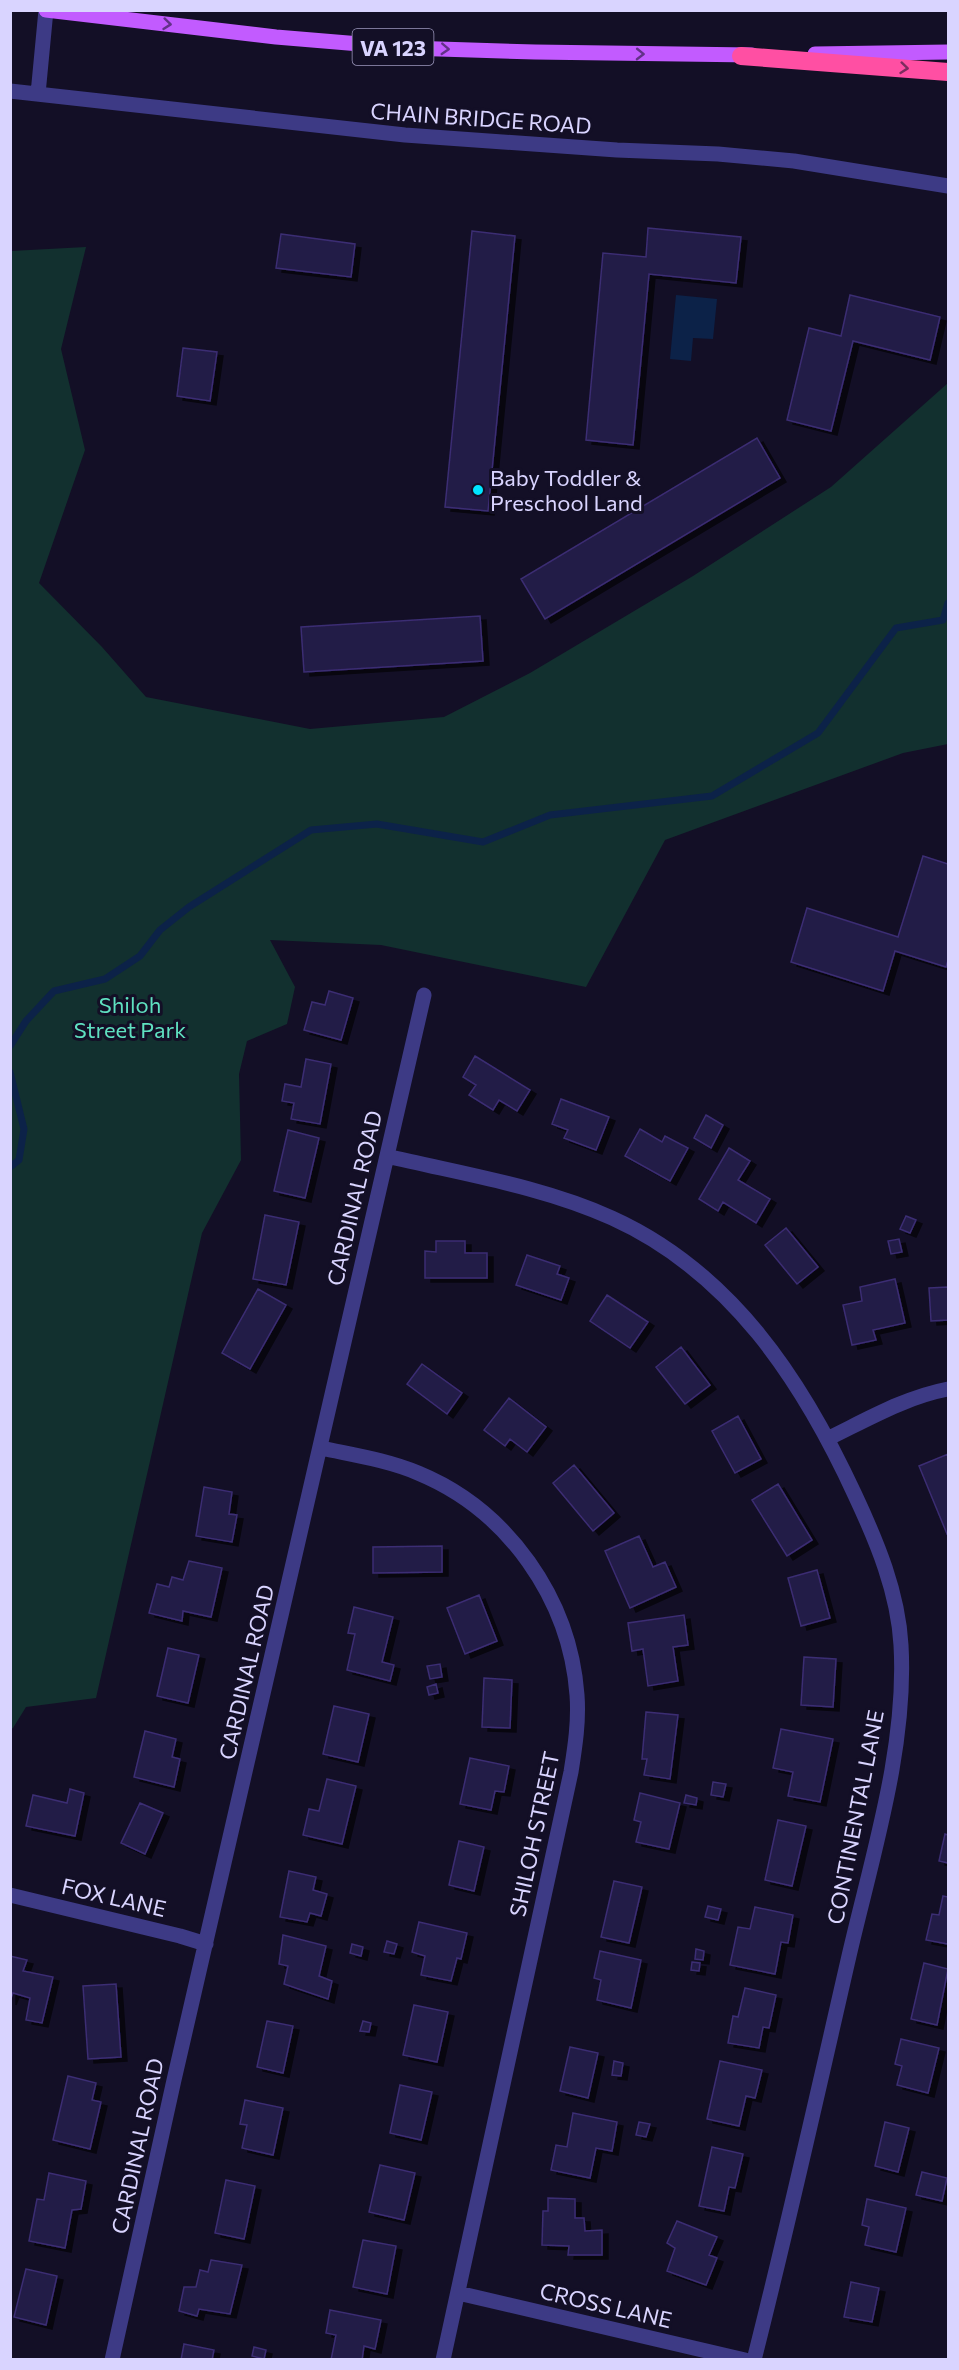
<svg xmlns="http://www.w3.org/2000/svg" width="959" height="2370" font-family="Commissioner,sans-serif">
  <defs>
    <filter id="shadow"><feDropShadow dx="6" dy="4" stdDeviation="0" flood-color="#0009"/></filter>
  </defs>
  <rect width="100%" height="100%" fill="#130f26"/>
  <path fill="#12302f" d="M86,247L61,349L85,450L39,583L102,647L146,697L310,729L444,717L530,673L693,576L831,487L948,383V744L903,753L665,840L586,987L381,945L270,940L295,987L287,1024L247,1041L239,1074L241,1160L202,1233L96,1698L26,1707L13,1728L11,1729V251Z"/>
  <path fill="#0c2248" d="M676,295L717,299L713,339L693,338L691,361L670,359Z"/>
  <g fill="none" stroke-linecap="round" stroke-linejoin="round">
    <path stroke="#0c2248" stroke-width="7" d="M10,1046L26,1021L54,991L105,979L140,956L160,930L189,907L311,830L377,824L483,842L550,815L712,796L818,733L896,628L943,620L948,603
      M10,1072L24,1129L19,1160L10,1167"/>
  </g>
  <path fill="#241b47" stroke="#3b2d73" stroke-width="1.5" filter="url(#shadow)" d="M648,228L741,237L736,283L649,274L633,445L586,440L603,253L646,257Z
    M472,231L515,236L488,511L445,507Z
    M281,234L355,244L351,277L276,268Z
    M850,295L940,317L930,360L853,341L831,431L787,420L809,328L841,336Z
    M183,348L217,352L210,401L177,396Z
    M757,438L780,478L545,619L521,579Z
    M480,616L483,661L304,672L301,627Z
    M923,856L948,864V960L946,967L895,951L883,991L791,962L807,908L898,937Z
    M329,991L353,998L341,1040L304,1030L312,1002L325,1005Z
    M475,1056L530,1090L517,1111L499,1100L493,1110L469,1095L476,1085L463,1077Z
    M306,1059L331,1064L320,1124L291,1119L294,1103L282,1101L285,1084L301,1087Z
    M561,1099L609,1117L596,1150L564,1138L568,1130L552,1124Z
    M706,1115L723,1125L711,1148L694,1138Z
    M640,1129L662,1142L665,1136L688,1148L670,1181L625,1156Z
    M288,1130L319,1138L305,1198L274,1191Z
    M729,1148L750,1161L738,1180L770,1199L756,1223L723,1202L718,1211L699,1199Z
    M265,1215L299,1222L286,1285L253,1279Z
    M906,1216L916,1220L910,1233L900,1229Z
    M786,1228L818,1267L797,1284L765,1245Z
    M899,1239L902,1252L891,1254L888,1241Z
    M436,1241H465V1253H487V1278H425V1251L436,1252Z
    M527,1255L560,1266L557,1274L569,1278L561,1300L516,1285Z
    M895,1279L905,1323L873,1330L876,1340L852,1345L843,1305L862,1301L860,1287Z
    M948,1287V1320L931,1321L929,1288Z
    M258,1289L286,1305L250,1369L222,1353Z
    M607,1295L648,1322L630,1348L590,1321Z
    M681,1347L710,1385L685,1404L656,1367Z
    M422,1364L462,1393L447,1414L407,1384Z
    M509,1398L546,1427L527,1452L510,1439L505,1446L484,1430Z
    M738,1416L761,1459L735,1473L712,1431Z
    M948,1454V1533L947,1534L919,1466Z
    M574,1465L614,1513L593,1531L553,1483Z
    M778,1484L812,1540L787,1556L752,1500Z
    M204,1487L232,1492L229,1514L237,1515L232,1542L196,1536Z
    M639,1536L653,1567L665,1562L676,1587L630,1608L605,1551Z
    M442,1546V1572L373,1573V1547Z
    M189,1561L222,1568L211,1617L183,1611L182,1621L149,1613L157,1584L169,1587L172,1577L183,1580Z
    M817,1570L830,1618L801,1626L788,1578Z
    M479,1595L497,1641L465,1654L447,1608Z
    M354,1607L393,1617L382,1662L394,1665L390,1681L347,1670L355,1634L348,1633Z
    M684,1615L688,1645L673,1647L678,1681L648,1686L643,1649L632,1651L628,1623Z
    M168,1648L199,1655L188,1703L157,1696Z
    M804,1657L836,1659L833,1707L801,1705Z
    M440,1664L442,1677L430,1679L427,1666Z
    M484,1678L512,1680L510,1728L482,1727Z
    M436,1684L438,1693L429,1695L427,1687Z
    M334,1706L369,1714L358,1762L323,1754Z
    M646,1712L678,1715L670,1779L644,1775L647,1759H642Z
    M781,1729L833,1739L820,1802L788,1796L793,1772L773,1768Z
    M145,1731L176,1739L172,1757L180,1759L174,1787L134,1777Z
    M470,1758L509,1766L504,1792L495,1791L491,1810L460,1804Z
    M327,1779L356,1786L342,1844L303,1835L309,1809L319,1811Z
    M713,1782L726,1784L723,1797L711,1795Z
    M70,1789L84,1793L75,1836L26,1826L33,1795L67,1803Z
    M640,1793L680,1803L669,1849L636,1842L641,1822L634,1820Z
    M686,1795L697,1798L696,1805L684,1803Z
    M140,1803L163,1813L145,1854L121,1843Z
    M778,1820L806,1826L792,1886L765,1880Z
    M945,1834L948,1835V1863L939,1861Z
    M459,1841L484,1847L474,1891L449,1885Z
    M289,1871L316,1877L313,1890L327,1894L321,1916L310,1913L307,1922L280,1917Z
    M614,1881L642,1887L629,1943L601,1937Z
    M943,1896L948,1897V1944L926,1940L932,1914L939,1915Z
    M708,1906L721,1909L718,1920L705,1917Z
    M755,1907L793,1915L788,1943L781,1942L775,1974L730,1965L738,1927L750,1929Z
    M419,1922L467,1933L461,1959L457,1958L451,1981L421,1975L425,1956L412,1952Z
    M283,1935L326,1946L319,1976L332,1981L328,1999L284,1984L288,1966L279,1964Z
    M387,1941L397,1944L394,1954L384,1952Z
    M352,1944L363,1947L361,1956L350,1953Z
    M696,1949L704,1951L703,1960L695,1959Z
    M600,1951L641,1960L631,2008L597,2000L601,1980L594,1978Z
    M10,1956L27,1960L23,1971L53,1977L42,2023L26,2020L30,1998L13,1993L10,2001Z
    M692,1962L700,1963L699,1971L691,1970Z
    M924,1963L948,1969L937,2025L911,2019Z
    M116,1984L121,2057L88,2059L83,1986Z
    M745,1988L776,1995L769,2028L763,2027L759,2048L728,2043L733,2016L738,2017Z
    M414,2005L448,2012L437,2062L403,2055Z
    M267,2021L293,2026L283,2073L257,2067Z
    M363,2021L371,2023L369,2032L360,2031Z
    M901,2039L939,2048L928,2093L897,2085L902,2066L895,2064Z
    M570,2047L598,2053L588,2098L560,2091Z
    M614,2061L623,2063L621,2076L612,2075Z
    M720,2061L762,2070L755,2098L746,2096L739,2126L707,2119Z
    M68,2076L96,2083L92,2100L101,2102L90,2149L53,2140Z
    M400,2085L432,2092L421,2140L390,2133Z
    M245,2100L283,2108L273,2155L242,2148L247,2125L240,2124Z
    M573,2113L617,2122L612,2151L596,2148L590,2178L551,2170L556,2145L567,2147Z
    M639,2122L650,2124L646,2137L636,2135Z
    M885,2122L909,2128L898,2172L875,2166Z
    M712,2147L743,2154L735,2188L729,2187L724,2211L699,2206Z
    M380,2165L415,2173L404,2220L369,2212Z
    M922,2172L947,2178L942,2201L916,2195Z
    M49,2173L86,2181L81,2209L72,2210L65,2248L29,2241L37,2199L44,2200Z
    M226,2180L255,2186L244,2239L215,2233Z
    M548,2198L575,2199V2218H584L585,2231L602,2230V2255H568L569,2246L542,2245L543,2211H548Z
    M867,2199L906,2208L896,2252L865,2245L869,2227L862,2225Z
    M677,2221L717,2237L709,2255L717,2258L706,2285L667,2271L675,2248L667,2243Z
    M363,2240L396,2246L387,2294L353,2287Z
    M211,2260L242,2265L230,2314L199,2309L197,2316L179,2311L184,2287H196L200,2270L208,2272Z
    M26,2269L57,2276L46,2325L14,2317Z
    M851,2282L879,2288L872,2322L844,2317Z
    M330,2310L381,2320L375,2349L364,2346L362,2360H331L336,2335L326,2333Z
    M184,2344L214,2350L212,2360H181Z
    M254,2347L266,2350L264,2359L252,2356Z"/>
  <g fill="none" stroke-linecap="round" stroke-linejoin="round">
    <path stroke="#3d3a85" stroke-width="15" d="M10,91L405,135L617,150L718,154L794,161L948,186
      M38,94L46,10
      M387,1156C462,1174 541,1186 612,1218C731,1272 802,1380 855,1495C877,1542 898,1592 901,1645C907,1748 872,1856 849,1956C818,2091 788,2226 754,2360
      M829,1438C868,1419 906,1397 948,1389
      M321,1448C353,1455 387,1460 418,1473C508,1510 570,1599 577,1695C579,1721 575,1747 571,1772L443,2360
      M10,1895L180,1936L206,1944
      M458,2293L745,2360
      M112,2360L174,2080L424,995"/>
    <path stroke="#c25bff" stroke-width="15" d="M46,10L276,37L408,48L535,52L752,55
      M815,54L948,52"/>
    <path stroke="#ff4fa3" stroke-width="18" d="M741,56L948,72"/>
  </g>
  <defs><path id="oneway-chevron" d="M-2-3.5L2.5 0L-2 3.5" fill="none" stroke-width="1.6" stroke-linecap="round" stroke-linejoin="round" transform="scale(1.5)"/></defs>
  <g stroke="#623188">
    <use href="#oneway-chevron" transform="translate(167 24) rotate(6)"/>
    <use href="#oneway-chevron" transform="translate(445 49) rotate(3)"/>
    <use href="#oneway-chevron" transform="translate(640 54) rotate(1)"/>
  </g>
  <use stroke="#7d2c5e" href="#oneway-chevron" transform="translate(904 68) rotate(6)"/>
  <circle fill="#00e5ff" stroke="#130f26" stroke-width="2" cx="478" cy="490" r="6"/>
  <g text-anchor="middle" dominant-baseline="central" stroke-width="6" stroke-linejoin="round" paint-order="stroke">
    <rect fill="#130f26" stroke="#9e99be" stroke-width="1.5" x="352.5" y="29" width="81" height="36" rx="4.5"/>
    <g font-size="21" font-weight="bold" fill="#d9d4ff">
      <text x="393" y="47">VA 123</text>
    </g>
    <g font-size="22" fill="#d9d4ff" stroke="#130f26">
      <text transform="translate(481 118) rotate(4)">CHAIN BRIDGE ROAD</text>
      <text transform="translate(354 1198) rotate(-77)">CARDINAL ROAD</text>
      <text transform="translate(246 1672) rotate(-77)">CARDINAL ROAD</text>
      <text transform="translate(855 1817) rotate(-79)">CONTINENTAL LANE</text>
      <text transform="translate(534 1834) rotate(-78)">SHILOH STREET</text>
      <text transform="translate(114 1897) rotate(13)">FOX LANE</text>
      <text transform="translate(137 2146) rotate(-78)">CARDINAL ROAD</text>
      <text transform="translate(606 2305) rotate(13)">CROSS LANE</text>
    </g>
    <g font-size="22" fill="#d9d4ff" stroke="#130f26" text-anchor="start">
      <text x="490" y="477">Baby Toddler &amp;<tspan x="490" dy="25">Preschool Land</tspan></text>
    </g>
    <g font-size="22" fill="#5fe0c0" stroke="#130f26">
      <text x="130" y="1004">Shiloh<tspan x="130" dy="25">Street Park</tspan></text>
    </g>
  </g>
  <rect width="959" height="2370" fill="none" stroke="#d9d4ff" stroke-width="24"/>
</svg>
